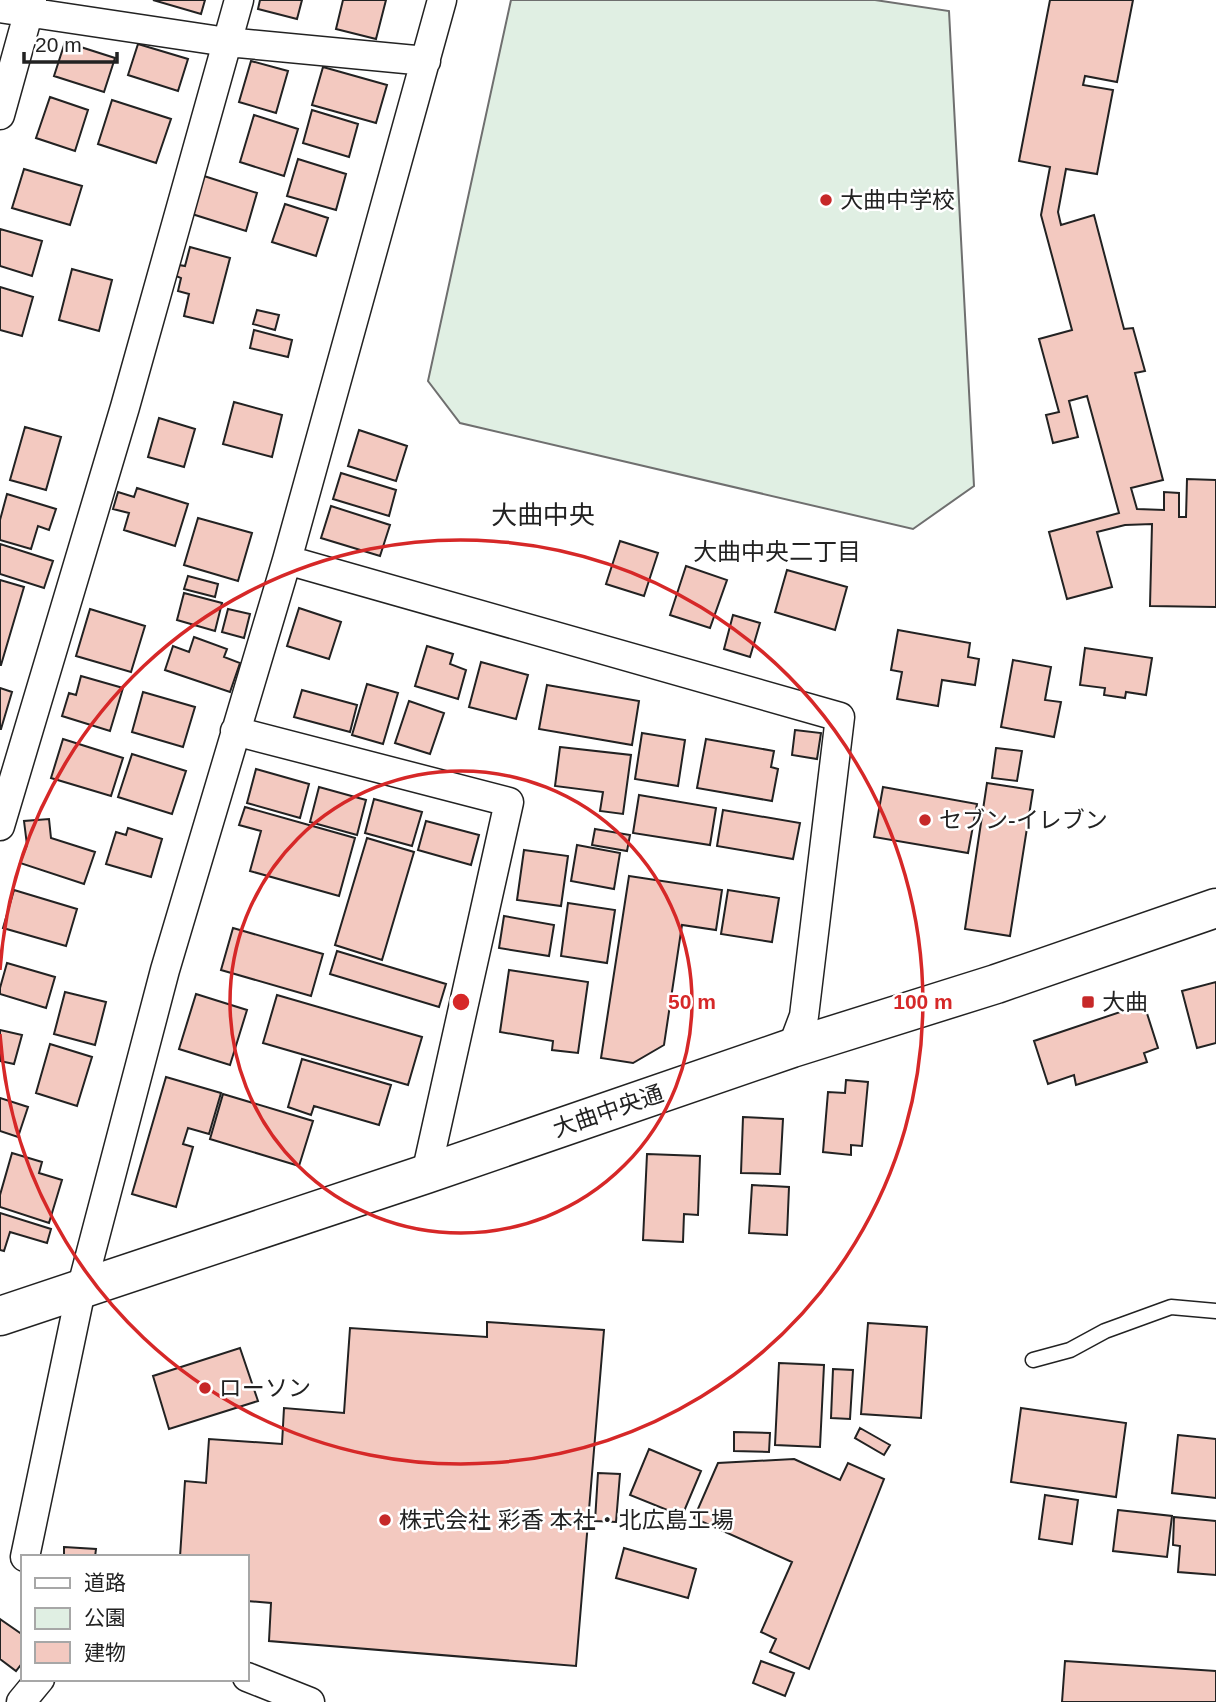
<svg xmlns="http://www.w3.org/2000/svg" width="1216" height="1702" font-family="Arial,'Noto Sans JP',sans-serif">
  <rect width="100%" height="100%" fill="#fff"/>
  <path fill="#e0efe3" stroke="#6f6f6f" stroke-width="2" d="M511,0H875L949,11L974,486L913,529L460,423L428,381Z"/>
  <path fill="#f3c9c0" stroke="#222" stroke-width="2" d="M153,0H205L201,14Z
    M260,0H302L297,19L258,9Z
    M343,0H386L376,39L336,29Z
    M1050,0H1133L1117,82L1085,76L1083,85L1113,90L1097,174L1066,169L1058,212L1061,225L1094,215L1124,329L1133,328L1145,371L1135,373L1163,480L1131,488L1137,509L1164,510V492L1179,493V517H1186L1187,479L1216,480V607L1150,606L1152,524L1125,525L1097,532L1112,587L1067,599L1049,532L1119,513L1087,396L1069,401L1078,437L1053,443L1046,415L1059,412L1039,339L1072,330L1041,215L1050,167L1019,161Z
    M65,42L115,58L104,92L54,76Z
    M138,44L188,59L178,91L128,75Z
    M251,61L288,71L276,113L239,102Z
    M323,67L387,85L376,123L312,105Z
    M50,97L88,110L75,151L36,138Z
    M112,100L171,119L156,163L98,144Z
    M312,110L358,124L349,157L303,143Z
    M254,115L298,129L284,176L240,162Z
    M298,159L346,174L336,210L287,196Z
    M24,169L82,186L70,225L12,208Z
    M204,176L257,193L246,231L192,214Z
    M285,204L328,218L316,256L272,242Z
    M0,229L42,241L32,276L0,266Z
    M190,247L230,258L213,323L184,316L189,294L178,291L181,278L176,276L179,265L185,266Z
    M72,269L112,280L99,331L59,320Z
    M0,287L33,297L22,336L0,330Z
    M257,310L279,315L275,330L253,324Z
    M254,330L292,340L288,357L250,348Z
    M234,402L282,415L272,457L223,444Z
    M159,418L195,429L184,467L148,457Z
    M25,427L61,437L46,490L10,480Z
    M359,430L407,446L396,481L348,466Z
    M341,473L396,490L389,516L333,499Z
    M137,488L188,504L175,546L124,530L129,513L113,509L118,492L134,497Z
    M7,494L56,509L49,530L38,526L31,549L0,540V520Z
    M331,506L390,525L380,556L321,538Z
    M198,518L252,533L238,581L184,565Z
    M620,541L658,553L644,596L606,584Z
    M0,544L53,561L44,588L0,574Z
    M686,566L727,580L710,628L670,615Z
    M787,570L847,587L835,630L775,612Z
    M188,576L218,584L215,597L184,589Z
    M0,580L24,587L1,665H0Z
    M184,593L222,603L215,631L177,620Z
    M299,608L341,622L329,659L287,646Z
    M90,609L145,626L131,672L76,656Z
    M228,609L250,614L244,638L222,632Z
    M733,615L760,623L750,657L724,649Z
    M898,630L970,643L968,657L979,659L975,685L942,680L938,706L897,699L902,672L891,670Z
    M194,637L227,649L224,657L240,663L230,692L165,670L173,646L189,652Z
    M427,646L453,654L450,664L466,670L458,699L415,686Z
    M1085,648L1152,658L1146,695L1126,692L1125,698L1104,695L1105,688L1080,685Z
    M1013,660L1051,667L1045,700L1061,702L1054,737L1001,727Z
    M481,662L528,675L516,719L469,707Z
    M81,676L123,688L110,731L62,716L69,693L76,695Z
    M367,684L398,693L383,744L352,735Z
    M547,685L639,701L632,745L539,729Z
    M0,688L12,692L1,729H0Z
    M302,690L357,705L350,732L294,717Z
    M143,692L195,707L183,747L132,732Z
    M409,701L444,713L430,754L395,743Z
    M795,730L821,733L817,759L792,755Z
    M642,733L685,740L678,786L635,779Z
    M63,739L123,758L111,796L51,778Z
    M706,739L774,751L771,767L778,769L772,801L697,788Z
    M560,747L631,755L623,814L600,811L603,792L555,786Z
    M996,748L1022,751L1017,781L992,778Z
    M132,754L186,771L172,814L118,797Z
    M256,769L309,784L300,818L247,803Z
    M987,783L1033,790L1010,936L965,929Z
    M319,787L366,800L357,835L310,822Z
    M883,787L977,804L968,853L874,837Z
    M639,795L716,808L710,845L633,833Z
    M374,799L422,812L412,846L365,833Z
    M245,807L355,838L339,896L250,871L261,831L239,825Z
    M723,810L800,823L793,859L717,846Z
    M49,819L51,838L95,852L84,884L20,863L27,845L24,821Z
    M426,821L479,835L471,865L418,850Z
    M128,828L162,839L151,877L106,864L116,832L126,835Z
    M595,829L630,835L627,851L592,845Z
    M367,838L414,852L382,960L335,945Z
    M577,845L620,853L614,889L571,881Z
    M524,850L568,856L561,906L517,900Z
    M629,876L722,890L716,930L682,925L664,1045L633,1063L601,1058Z
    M14,890L77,909L66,946L3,928Z
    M728,890L779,898L772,942L721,934Z
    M568,903L615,910L607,963L561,956Z
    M504,916L554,925L549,956L499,948Z
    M233,928L323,954L311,996L221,970Z
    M337,951L446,984L439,1007L330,974Z
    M7,963L55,977L46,1008L0,994V988Z
    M509,970L588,982L578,1053L552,1050L553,1041L500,1032Z
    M1216,982V1043L1197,1048L1182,991Z
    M65,992L106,1002L95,1045L54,1034Z
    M196,994L247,1010L230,1065L179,1049Z
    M277,995L422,1037L408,1085L263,1043Z
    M1144,1004L1158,1048L1144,1053L1147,1062L1076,1085L1074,1075L1048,1084L1034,1041Z
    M0,1030L22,1035L14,1064L0,1061Z
    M50,1044L92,1057L77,1106L36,1093Z
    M302,1059L391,1085L379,1125L314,1106L311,1115L288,1107Z
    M166,1077L221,1093L209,1134L188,1128L183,1144L193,1147L176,1207L132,1194Z
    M846,1080L868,1082L862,1146L851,1145V1155L823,1152L828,1092L845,1093Z
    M223,1094L313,1121L299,1166L210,1139Z
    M0,1098L28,1107L18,1137L0,1131Z
    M743,1117L783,1119L780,1174L741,1173Z
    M12,1153L42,1162L39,1173L62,1180L49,1223L0,1207V1195Z
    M647,1154L700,1156L698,1215L684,1214L683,1242L643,1240Z
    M752,1185L789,1187L787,1235L749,1233Z
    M0,1213L51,1229L47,1243L10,1232L4,1251L0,1250Z
    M487,1322L604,1330L576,1666L269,1641L271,1603L247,1601V1557H180L185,1481L206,1483L209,1439L282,1444L284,1408L344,1413L350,1328L487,1337Z
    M868,1323L927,1327L921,1418L861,1414Z
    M240,1348L258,1401L169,1429L153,1376Z
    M779,1363L824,1365L820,1447L775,1445Z
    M833,1369L853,1370L850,1419L831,1418Z
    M1021,1408L1126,1423L1116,1497L1011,1482Z
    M860,1428L890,1445L884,1455L855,1438Z
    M734,1432L770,1433L769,1452L734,1451Z
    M1178,1435L1216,1439V1498L1172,1493Z
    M649,1449L701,1471L682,1516L630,1495Z
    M794,1459L840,1480L848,1463L884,1479L809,1669L770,1652L776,1639L761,1632L792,1562L694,1518L718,1463Z
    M598,1473L620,1474L616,1522L595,1521Z
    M1045,1495L1078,1500L1072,1544L1039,1539Z
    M1118,1510L1172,1516L1167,1557L1113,1551Z
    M1174,1517L1216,1521V1575L1178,1572L1180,1546L1173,1545Z
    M64,1547L96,1549L95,1557H64Z
    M624,1548L696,1569L688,1598L616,1578Z
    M0,1619L23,1635V1662L16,1671L0,1659Z
    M761,1661L794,1673L785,1696L753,1683Z
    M1065,1661L1216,1671V1702H1062Z"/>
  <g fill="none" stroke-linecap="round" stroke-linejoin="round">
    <g stroke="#222" stroke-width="17">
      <path id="service" d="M1033,1360L1070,1350L1105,1331L1171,1307L1216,1311"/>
    </g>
    <g stroke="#222" stroke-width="31">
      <path id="minor" d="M0,8L227,42L426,61
        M0,115L32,0
        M287,560L840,717L804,1016L792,1048
        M235,731L509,802L426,1174
        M0,826L125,407L239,0
        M25,1557L81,1290L165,970L287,560L442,0
        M247,1677L310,1702
        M21,1702L40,1679"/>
    </g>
    <g stroke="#222" stroke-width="41">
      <path id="secondary" d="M0,1316L426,1174L792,1048L996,984L1216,908"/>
    </g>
    <use href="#service" stroke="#fff" stroke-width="14"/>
    <use href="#minor" stroke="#fff" stroke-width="28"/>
    <use href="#secondary" stroke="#fff" stroke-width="38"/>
  </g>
  <g fill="none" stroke="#d62828" stroke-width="3.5">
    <circle cx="461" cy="1002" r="231"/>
    <path d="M0 970A462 462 0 1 1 0 1034"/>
  </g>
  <g fill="#c62828" stroke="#fff" stroke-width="2.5">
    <circle cx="826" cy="200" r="7"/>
    <circle cx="925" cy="820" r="7"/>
    <rect x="1081" y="995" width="14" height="14" rx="3.5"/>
    <circle cx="205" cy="1388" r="7"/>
    <circle cx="385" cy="1520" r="7"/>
  </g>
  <g text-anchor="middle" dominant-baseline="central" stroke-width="5" stroke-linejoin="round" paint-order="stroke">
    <g font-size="23" fill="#222" stroke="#fff" text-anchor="start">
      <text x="840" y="200">大曲中学校</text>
      <text x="939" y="820">セブン-イレブン</text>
      <text x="1102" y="1002">大曲</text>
      <text x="219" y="1388">ローソン</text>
      <text x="399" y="1520">株式会社 彩香 本社・北広島工場</text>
    </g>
    <g font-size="23" fill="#222" stroke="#fff">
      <text transform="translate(608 1111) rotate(-19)">大曲中央通</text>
    </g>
    <g font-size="24" fill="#222" stroke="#fff">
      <text x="777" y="551">大曲中央二丁目</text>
    </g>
    <g font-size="26" fill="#222" stroke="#fff">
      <text x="543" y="515">大曲中央</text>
    </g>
  </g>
  <circle cx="461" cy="1002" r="10" fill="#d62828" stroke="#fff" stroke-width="3.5"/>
  <g font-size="21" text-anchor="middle" font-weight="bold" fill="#d62828" stroke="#fff" stroke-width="5" stroke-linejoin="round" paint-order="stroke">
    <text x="692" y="1009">50 m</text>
    <text x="923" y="1009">100 m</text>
  </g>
  <rect x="21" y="1555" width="228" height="126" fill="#ffffff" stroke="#a7a7a7" stroke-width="2"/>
  <rect x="35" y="1578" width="35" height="10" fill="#ffffff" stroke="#a7a7a7" stroke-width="2"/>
  <text x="84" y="1590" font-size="21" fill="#222222">道路</text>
  <rect x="35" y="1608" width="35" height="21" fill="#e0efe3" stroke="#a7a7a7" stroke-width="2"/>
  <text x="84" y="1625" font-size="21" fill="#222222">公園</text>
  <rect x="35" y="1642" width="35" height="21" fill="#f3c9c0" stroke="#a7a7a7" stroke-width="2"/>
  <text x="84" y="1660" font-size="21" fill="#222222">建物</text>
  <path d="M24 52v10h93v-10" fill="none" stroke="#222222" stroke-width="3.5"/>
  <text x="35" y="52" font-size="21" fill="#222222" stroke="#ffffff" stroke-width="5" paint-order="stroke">20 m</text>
</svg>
